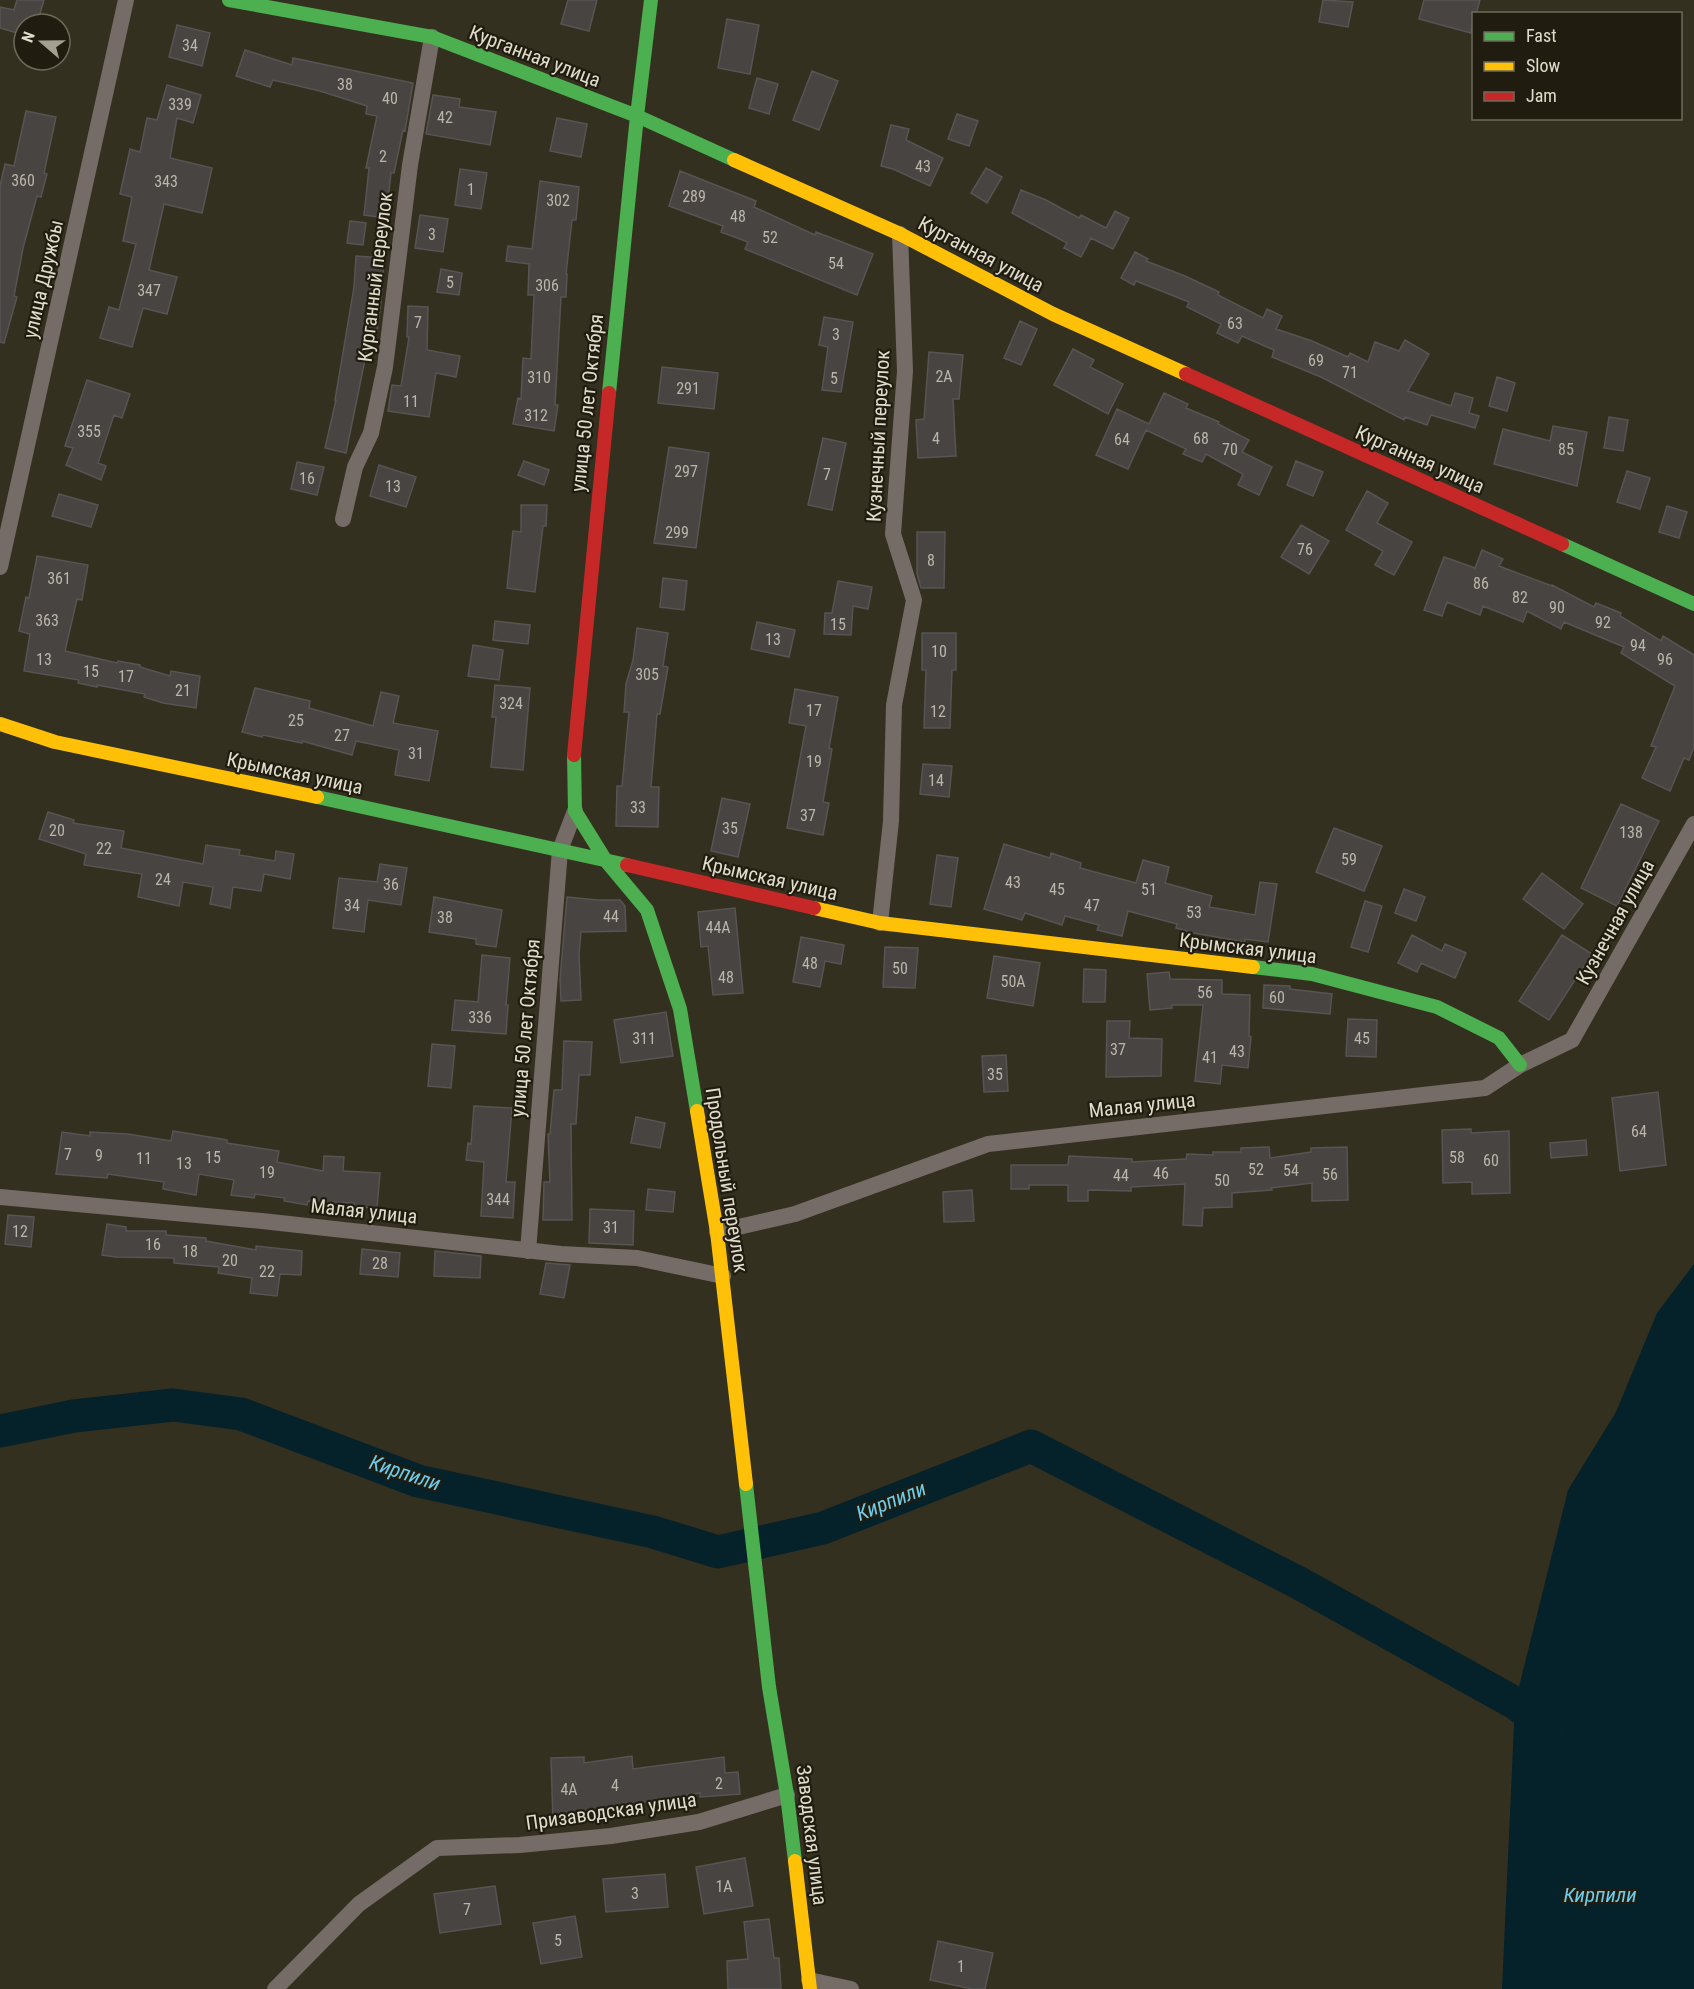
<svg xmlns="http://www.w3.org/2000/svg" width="1694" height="1989" font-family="'Roboto Condensed',sans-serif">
  <rect width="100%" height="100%" fill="#343020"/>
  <path fill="#052129" d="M1694,1264V1989H1502L1515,1703L1568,1490L1616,1412L1657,1313Z"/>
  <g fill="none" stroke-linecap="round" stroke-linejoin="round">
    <path stroke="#052129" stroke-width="33" d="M0,1431L74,1416L173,1405L241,1414L418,1481L653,1532L718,1552L823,1528L1031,1446L1299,1583L1515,1703L1551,1730"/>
  </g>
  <path fill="#474442" stroke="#575453" stroke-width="1.5" d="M17,0H44L37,24H24V35L0,28V7L14,10Z
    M568,0H597L589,31L561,24Z
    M1323,0L1353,2L1348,27L1319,22Z
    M1424,0H1480L1476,14H1473L1471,33L1419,19Z
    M727,19L759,25L750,74L718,68Z
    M177,25L210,33L202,66L169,57Z
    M245,50L292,65L293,58L413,83L405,131L403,130L394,173H391L386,218L364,215L369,168H366L377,116L366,114L367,106L320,91L273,80L270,87L236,76Z
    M812,71L838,81L819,130L793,120Z
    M757,78L778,84L769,114L749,108Z
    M167,85L201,95L193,123L177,118L170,158L212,168L202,213L164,204L149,270L177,277L167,314L143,308L132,347L100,338L109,307L119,310L136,244L123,241L132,197L120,194L130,149L140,152L147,118L157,120Z
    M433,95L460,99L459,107L496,112L490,145L426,134Z
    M26,111L56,117L44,173L47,174L41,197L37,196L23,248L14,296L17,297L4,343L0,342V186L5,164L14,166Z
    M957,114L978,121L969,146L948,139Z
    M557,118L587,124L581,157L550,151Z
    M891,125L909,129L906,140L943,158L930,186L893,169L881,166Z
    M986,168L1002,177L987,203L971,193Z
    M460,169L487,173L481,209L455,205Z
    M680,171L756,201L754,207L815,235L816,232L873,254L857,295L745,249L748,242L721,232L723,226L669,206Z
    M540,181L579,187L576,220H572L566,274H567L566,297H561L555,405H558L554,431L513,424L518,398L521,399L523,358L531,359L534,295H528L529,264L506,261L508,246L532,249Z
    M1021,190L1046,200L1079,218L1081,215L1106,228L1115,211L1129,218L1113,249L1091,238L1081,257L1064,248L1067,243L1012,213Z
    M420,215L448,219L443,252L415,248Z
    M350,221L366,223L363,245L347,243Z
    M1135,252L1148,259L1146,261L1185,276L1219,292L1218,295L1263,318L1267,309L1282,316L1276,329L1312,341L1348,357L1350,353L1368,362L1375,342L1399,351L1405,340L1429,354L1408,391L1451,406L1455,393L1473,398L1469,413L1479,416L1475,428L1431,415L1427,425L1405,417L1404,420L1321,377L1272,357L1274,350L1242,336L1238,343L1217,333L1221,324L1187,307L1189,302L1136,281L1134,285L1121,278Z
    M356,256L384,258L381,302L377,331L371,330L346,453L325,448L336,400H335L354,287Z
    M441,269L462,273L459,295L437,292Z
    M408,306L428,307L427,350L460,356L456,377L436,373L429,417L388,411L392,385L401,386L409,337H407Z
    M824,317L853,322L841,392L822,390L828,347L819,345Z
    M1020,321L1037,329L1021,365L1004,358Z
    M1073,349L1094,360L1090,367L1123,384L1108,414L1054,385Z
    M929,352L963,355L959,399H953L956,456L918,458L916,420L924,419Z
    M662,367L718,373L714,409L658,403Z
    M1497,377L1515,383L1507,411L1489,406Z
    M87,380L130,394L122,418L114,415L98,463L106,466L101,480L66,465L73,448L65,446Z
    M1164,393L1188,404L1186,408L1219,422L1218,424L1249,440L1242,452L1272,467L1259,495L1238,485L1243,474L1206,454L1202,462L1183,454L1186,449L1146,430L1128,469L1096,455L1117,409L1149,424Z
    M1609,417L1628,420L1623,451L1604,448Z
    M1553,426L1587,432L1577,486L1494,464L1503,429L1550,441Z
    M823,438L846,443L832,510L808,505Z
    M669,447L709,453L696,548L654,543Z
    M524,461L549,470L544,485L518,475Z
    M1296,461L1323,472L1313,496L1287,485Z
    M297,462L324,467L317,495L291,489Z
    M379,465L416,477L406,507L370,496Z
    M1627,471L1650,478L1640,509L1617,502Z
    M1367,491L1388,503L1377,523L1412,542L1394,575L1375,565L1383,551L1346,530Z
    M59,494L98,505L91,527L52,516Z
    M521,505H547L546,526H543L535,592L507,588L513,531L521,532Z
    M1667,506L1687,512L1679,538L1659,532Z
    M1301,525L1329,541L1309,574L1281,557Z
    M917,532H945L944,588H921L917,574Z
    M1482,550L1503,559L1499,566L1552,586V585L1594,607L1596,603L1621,613L1620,616L1661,641L1663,636L1694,655V747L1689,760L1684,758L1670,791L1642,778L1656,747L1651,746L1675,686L1621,653L1624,647L1564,622L1561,629L1527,611L1523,622L1483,606L1480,615L1447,602L1442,616L1424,610L1444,557L1475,568Z
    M37,556L88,565L82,600L77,599L65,651L117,663L118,661L140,665V667L170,676L171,671L200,676L196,708L163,703L144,697L145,694L97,685V687L78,683L79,680L24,671L30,634L19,631L26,597L29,598Z
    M663,578L687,581L684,610L660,607Z
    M838,581L872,587L868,609L853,606L851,635L824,634L825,613H832Z
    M495,621L530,625L528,644L493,640Z
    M757,622L795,630L789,657L751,649Z
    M637,628L668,633L663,666L668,667L660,714H657L651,787H659L658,827L616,826L617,786H622L629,712H624L626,684L633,660Z
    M922,633H956V670H952L950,728H924L926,670H922Z
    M473,645L503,650L499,680L468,676Z
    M495,685L530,688L523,770L491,767L496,717H492Z
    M255,688L310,701L309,708L373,726L381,692L399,696L393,723L438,731L429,781L395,775L399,750L356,741L352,755L302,741V743L263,735L262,737L242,732Z
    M795,689L838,697L829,748L832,749L823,802L829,803L823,835L787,828L806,726L789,723Z
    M923,764L952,766L949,797L920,794Z
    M722,798L750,804L738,857L711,851Z
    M1621,804L1659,821L1617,906L1581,888Z
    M48,812L74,820L73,823L124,831L121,848L203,864L206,845L240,850L239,855L275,861L276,851L294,854L290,879L264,874L261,891L233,887L230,908L210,904L213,887L183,882L179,906L138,897L142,874L84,865L86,854L39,839Z
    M1334,828L1382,846L1364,891L1316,872Z
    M1004,844L1050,858L1051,853L1081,863L1080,868L1136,883L1143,860L1169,867L1165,883L1212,896L1209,907L1255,915L1260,882L1277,884L1268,942L1245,939V942L1194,933L1176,928L1177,924L1128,911L1122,936L1097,930L1099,925L1065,916L1062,925L1025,913L1022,920L984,909Z
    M937,855L958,858L951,907L930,904Z
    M380,864L407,868L401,905L368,900L364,932L333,928L339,878L377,882Z
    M1542,873L1583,904L1564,929L1523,899Z
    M1404,889L1425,897L1416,921L1395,913Z
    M434,897L502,910L496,947L476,944V939L429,932Z
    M567,897L597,900H620L625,906L626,931L581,932L579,954L581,1000L561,1001L560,979Z
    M1365,901L1382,906L1368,952L1351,947Z
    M735,908L743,993L713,995L708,946L701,947L698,912Z
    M1412,935L1442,951L1445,944L1466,953L1455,978L1421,963L1417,972L1398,963Z
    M1562,935L1592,954L1549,1020L1519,1001Z
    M801,937L844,945L841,964L825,961L820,987L793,982Z
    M885,947L918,948L915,988L883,987Z
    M482,955L510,958L506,1005H508L506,1034L452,1030L455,1000L478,1002Z
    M994,956L1040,963L1033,1006L987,998Z
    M1084,969L1106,970L1105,1002H1083Z
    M1169,972L1170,979L1222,980V994L1250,995L1249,1036L1251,1037L1248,1068L1222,1065L1220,1084L1195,1081L1203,1005H1172V1008L1150,1010L1147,974Z
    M1264,985L1290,986V989L1332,994L1330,1014L1263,1008Z
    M666,1012L673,1056L621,1063L614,1020Z
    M1348,1019L1377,1020L1376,1057L1346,1056Z
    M1107,1021H1130L1129,1038L1162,1039L1161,1076L1106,1077Z
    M564,1041L592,1042L590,1075H579L576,1124H571L572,1220H543L544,1182H550L548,1134H550L554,1090H562Z
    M432,1044L455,1046L451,1088L428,1086Z
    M1006,1055L1008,1091L984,1092L982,1056Z
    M1658,1092L1666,1165L1620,1171L1612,1098Z
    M474,1106L512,1108L506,1182H515L513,1218L481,1216L484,1162L466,1160L468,1143L471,1144Z
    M636,1117L665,1123L660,1148L631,1143Z
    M1471,1129V1133L1509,1131L1510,1193L1472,1194V1182L1443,1183L1442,1130Z
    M173,1131L227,1140V1143L279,1151L277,1162L323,1171L324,1156L344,1157L343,1171L380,1173L377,1208L354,1207V1203L308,1201L307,1205L284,1201L285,1198L255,1194L254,1198L231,1195L234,1180L199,1174L196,1195L163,1189L164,1182L108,1174L107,1178L56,1174L62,1132L90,1136V1132L128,1134L171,1141Z
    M1586,1140L1587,1155L1551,1158L1550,1143Z
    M1269,1147L1270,1158L1311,1152V1148L1347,1147L1348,1200L1312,1201V1183L1271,1188L1272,1190L1232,1193V1207L1203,1208L1202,1226L1183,1225L1185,1184L1131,1187V1191L1088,1190V1201H1068V1185H1029V1189H1011V1165H1068L1069,1156L1132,1159V1162L1186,1159L1187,1154L1213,1155V1152H1241V1148Z
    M648,1189L675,1192L673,1212L646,1210Z
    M972,1190L974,1221L944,1222L943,1192Z
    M590,1209L634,1211L633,1245L589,1243Z
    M8,1215L34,1217L31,1247L5,1244Z
    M107,1224L126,1227V1231H166V1235L206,1238V1241L256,1250V1246L302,1251L301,1275L280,1274L277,1296L250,1293L252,1278L218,1273L219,1267L174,1263V1258L116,1257L102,1255Z
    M362,1249L400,1253L398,1277L360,1274Z
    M435,1251L481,1256L480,1278L434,1276Z
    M546,1263L570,1265L564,1298L540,1294Z
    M632,1756L633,1769L724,1757L725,1773L738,1772L740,1794L700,1797V1793L638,1803L639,1807L586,1815V1820L553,1822L551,1758L584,1757V1763Z
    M745,1858L753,1906L704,1914L696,1867Z
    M665,1874L668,1907L606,1912L603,1879Z
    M495,1886L501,1924L440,1933L434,1894Z
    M575,1916L582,1957L541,1964L533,1923Z
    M769,1919L774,1958H779L781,1989H728L727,1961L748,1959L744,1922Z
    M938,1941L993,1953L985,1989H972L930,1980Z"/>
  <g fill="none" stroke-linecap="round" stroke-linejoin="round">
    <path stroke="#756c67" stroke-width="16" d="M343,519L355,467L371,433L385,367L410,165L432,37
      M0,567L126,0
      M880,923L891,821L894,705L914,600L893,534L905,371L900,234
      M0,1197L262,1221L561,1254L637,1258L723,1276
      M717,1232L795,1214L988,1144L1485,1088L1520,1065L1572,1040L1694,824
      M528,1251L560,850L575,811
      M809,1980L851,1989
      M275,1989L359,1904L437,1848L520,1845L611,1836L699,1822L787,1795"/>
    <path stroke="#4caf50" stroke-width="14" d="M229,0L432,37L637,116L734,160
      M609,393L637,116L651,0
      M1562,544L1694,604
      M574,755L575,811L606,861L647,910L680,1009L697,1111
      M317,797L627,865
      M1253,967L1312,974L1437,1007L1499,1038L1520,1065
      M746,1484L769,1687L787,1795L795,1861"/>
    <path stroke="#ffc107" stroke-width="14" d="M734,160L900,234L1053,314L1186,374
      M0,724L55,742L317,797
      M814,908L880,923L1253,967
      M697,1111L717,1232L746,1484
      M795,1861L810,1989"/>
    <path stroke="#c62828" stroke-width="14" d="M1186,374L1562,544
      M574,755L609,393
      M627,865L814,908"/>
  </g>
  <g text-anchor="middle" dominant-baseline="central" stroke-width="4.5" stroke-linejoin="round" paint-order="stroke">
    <g font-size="16" fill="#bab6a9">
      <text x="190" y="45">34</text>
      <text x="345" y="84">38</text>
      <text x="390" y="98">40</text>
      <text x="180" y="104">339</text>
      <text x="445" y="117">42</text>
      <text x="383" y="156">2</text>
      <text x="923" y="166">43</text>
      <text x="23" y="180">360</text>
      <text x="166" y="181">343</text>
      <text x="471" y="189">1</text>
      <text x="694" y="196">289</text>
      <text x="558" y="200">302</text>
      <text x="738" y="216">48</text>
      <text x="432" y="234">3</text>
      <text x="770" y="237">52</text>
      <text x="836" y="263">54</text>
      <text x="450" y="282">5</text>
      <text x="547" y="285">306</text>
      <text x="149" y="290">347</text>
      <text x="418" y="322">7</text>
      <text x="1235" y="323">63</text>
      <text x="836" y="334">3</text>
      <text x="1316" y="360">69</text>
      <text x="1350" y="372">71</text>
      <text x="944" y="376">2А</text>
      <text x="539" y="377">310</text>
      <text x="834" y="378">5</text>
      <text x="688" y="388">291</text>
      <text x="411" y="401">11</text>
      <text x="536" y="415">312</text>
      <text x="89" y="431">355</text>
      <text x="936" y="438">4</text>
      <text x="1201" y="438">68</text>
      <text x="1122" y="439">64</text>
      <text x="1230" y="449">70</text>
      <text x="1566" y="449">85</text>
      <text x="686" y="471">297</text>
      <text x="827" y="474">7</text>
      <text x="307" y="478">16</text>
      <text x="393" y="486">13</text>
      <text x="677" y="532">299</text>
      <text x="1305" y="549">76</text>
      <text x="931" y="560">8</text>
      <text x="59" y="578">361</text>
      <text x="1481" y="583">86</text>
      <text x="1520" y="597">82</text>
      <text x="1557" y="607">90</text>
      <text x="47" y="620">363</text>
      <text x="1603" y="622">92</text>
      <text x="838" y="624">15</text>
      <text x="773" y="639">13</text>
      <text x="1638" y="645">94</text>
      <text x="939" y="651">10</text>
      <text x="44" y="659">13</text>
      <text x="1665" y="659">96</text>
      <text x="91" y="671">15</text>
      <text x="647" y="674">305</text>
      <text x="126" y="676">17</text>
      <text x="183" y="690">21</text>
      <text x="511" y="703">324</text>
      <text x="814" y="710">17</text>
      <text x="938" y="711">12</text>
      <text x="296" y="720">25</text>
      <text x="342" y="735">27</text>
      <text x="416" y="753">31</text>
      <text x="814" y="761">19</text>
      <text x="936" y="780">14</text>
      <text x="638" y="807">33</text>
      <text x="808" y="815">37</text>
      <text x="730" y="828">35</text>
      <text x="57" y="830">20</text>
      <text x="1631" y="832">138</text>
      <text x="104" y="848">22</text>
      <text x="1349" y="859">59</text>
      <text x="163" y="879">24</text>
      <text x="1013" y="882">43</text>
      <text x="391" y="884">36</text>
      <text x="1057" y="889">45</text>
      <text x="1149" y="889">51</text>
      <text x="352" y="905">34</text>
      <text x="1092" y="905">47</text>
      <text x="1194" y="912">53</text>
      <text x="611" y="916">44</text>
      <text x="445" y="917">38</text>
      <text x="718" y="927">44А</text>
      <text x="810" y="963">48</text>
      <text x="900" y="968">50</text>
      <text x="726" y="977">48</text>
      <text x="1013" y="981">50А</text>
      <text x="1205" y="992">56</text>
      <text x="1277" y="997">60</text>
      <text x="480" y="1017">336</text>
      <text x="644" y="1038">311</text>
      <text x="1362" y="1038">45</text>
      <text x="1118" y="1049">37</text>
      <text x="1237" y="1051">43</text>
      <text x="1210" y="1057">41</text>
      <text x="995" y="1074">35</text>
      <text x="1639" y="1131">64</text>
      <text x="68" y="1154">7</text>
      <text x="99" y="1155">9</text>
      <text x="213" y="1157">15</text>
      <text x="1457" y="1157">58</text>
      <text x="144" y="1158">11</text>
      <text x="1491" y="1160">60</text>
      <text x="184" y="1163">13</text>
      <text x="1256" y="1169">52</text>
      <text x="1291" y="1170">54</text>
      <text x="267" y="1172">19</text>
      <text x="1161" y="1173">46</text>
      <text x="1330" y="1174">56</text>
      <text x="1121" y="1175">44</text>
      <text x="1222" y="1180">50</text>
      <text x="498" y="1199">344</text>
      <text x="611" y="1227">31</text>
      <text x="20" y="1231">12</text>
      <text x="153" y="1244">16</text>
      <text x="190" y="1251">18</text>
      <text x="230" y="1260">20</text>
      <text x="380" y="1263">28</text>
      <text x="267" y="1271">22</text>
      <text x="719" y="1783">2</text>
      <text x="615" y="1785">4</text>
      <text x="569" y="1789">4А</text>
      <text x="724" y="1886">1А</text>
      <text x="635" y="1893">3</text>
      <text x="467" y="1909">7</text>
      <text x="558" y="1940">5</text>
      <text x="961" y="1966">1</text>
    </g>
    <g font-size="20" fill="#e0dccb" stroke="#201d10">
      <text transform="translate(535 56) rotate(21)">Курганная улица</text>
      <text transform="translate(981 254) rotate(28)">Курганная улица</text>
      <text transform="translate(375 277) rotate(-83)">Курганный переулок</text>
      <text transform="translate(43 279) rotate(-77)">улица Дружбы</text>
      <text transform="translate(587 403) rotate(-84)">улица 50 лет Октября</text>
      <text transform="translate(878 436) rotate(-87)">Кузнечный переулок</text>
      <text transform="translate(1420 459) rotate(24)">Курганная улица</text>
      <text transform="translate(295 773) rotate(12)">Крымская улица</text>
      <text transform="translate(770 878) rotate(13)">Крымская улица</text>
      <text transform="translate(1615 922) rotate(-61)">Кузнечная улица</text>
      <text transform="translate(1248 948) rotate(7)">Крымская улица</text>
      <text transform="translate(525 1028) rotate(-85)">улица 50 лет Октября</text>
      <text transform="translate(1142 1105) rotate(-6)">Малая улица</text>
      <text transform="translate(727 1180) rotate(81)">Продольный переулок</text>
      <text transform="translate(364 1211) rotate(6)">Малая улица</text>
      <text transform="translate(611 1811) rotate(-8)">Призаводская улица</text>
      <text transform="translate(812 1835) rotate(83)">Заводская улица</text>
    </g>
    <g font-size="21" font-style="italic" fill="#6acdee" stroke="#201d10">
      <text transform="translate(405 1473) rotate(18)">Кирпили</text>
      <text transform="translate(891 1501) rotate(-22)">Кирпили</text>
      <text x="1600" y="1895">Кирпили</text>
    </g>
  </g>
  <rect x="1472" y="12" width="210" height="108" fill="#201d10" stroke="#6d695b" stroke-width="1.5"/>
  <rect x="1484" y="32" width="30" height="9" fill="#4caf50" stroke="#6d695b" stroke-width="1.5"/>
  <text x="1526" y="42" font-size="18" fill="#e0dccb">Fast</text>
  <rect x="1484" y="62" width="30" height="9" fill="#ffc107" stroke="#6d695b" stroke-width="1.5"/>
  <text x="1526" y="72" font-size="18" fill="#e0dccb">Slow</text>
  <rect x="1484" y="92" width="30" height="9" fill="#c62828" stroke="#6d695b" stroke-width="1.5"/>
  <text x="1526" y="102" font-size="18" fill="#e0dccb">Jam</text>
  <g transform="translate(42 42) rotate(290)"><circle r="28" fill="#201d10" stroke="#6d695b" stroke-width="1.5"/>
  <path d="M0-4.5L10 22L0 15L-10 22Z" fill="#a4a08f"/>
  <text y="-9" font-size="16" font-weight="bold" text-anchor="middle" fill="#e0dccb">N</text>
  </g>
</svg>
